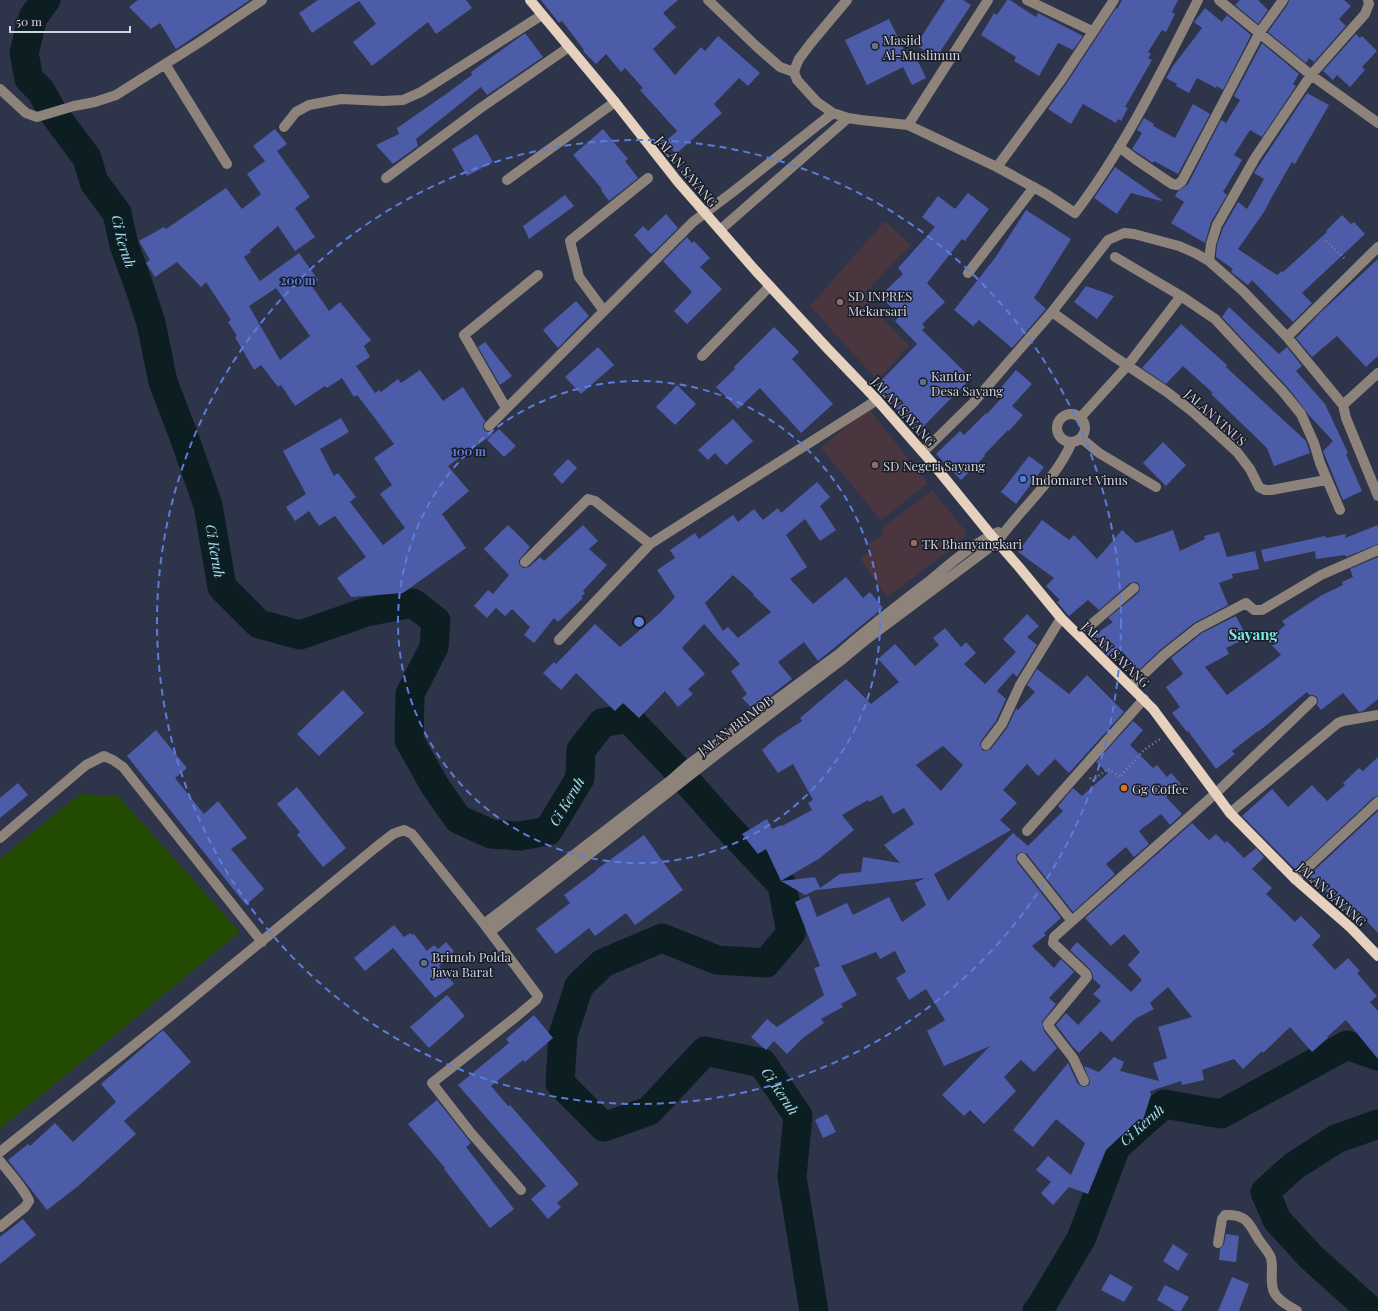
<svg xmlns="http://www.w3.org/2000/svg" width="1378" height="1311" font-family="'Playfair Display',serif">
  <rect width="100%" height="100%" fill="#2e3449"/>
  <path fill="#49363f" d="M885,221L911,245L861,297L909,345L899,357L877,380L810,306Z
    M868,408L928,483L881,520L821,448Z
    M932,490L967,533L959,543L887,597L860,558L872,550L868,544L883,535L882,528Z"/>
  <path fill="#244b02" d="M80,794L118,796L240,932L0,1129V859Z"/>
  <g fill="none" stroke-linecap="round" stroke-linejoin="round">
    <g stroke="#0d1e23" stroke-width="29">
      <path id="s1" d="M46,0L33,17L24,53L29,79L41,91L52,111L87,158L94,182L117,213L124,245L140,289L151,323L163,382L183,434L208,505L222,587L259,624L300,635L366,612L413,603L436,621L434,647L410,694L409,740L435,786L458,819L491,834L520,836L548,831L580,778L581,750L602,723L628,718L669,761L724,823L782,885L791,933L766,963L717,960L662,938L603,963L579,986L563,1035L560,1083L604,1127L649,1111L705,1051L762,1063L798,1116L792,1177L814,1311"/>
      <path id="s2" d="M1037,1311L1039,1310L1081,1239L1116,1147L1164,1104L1221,1114L1347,1045L1378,1056"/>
      <path d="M1371,1311L1311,1257L1277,1220L1265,1192L1294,1166L1336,1139L1378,1124"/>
    </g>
  </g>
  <path fill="#4d5ca9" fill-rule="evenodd" d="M138,0H250L176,49L160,23L151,29L129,7Z
    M318,0H466L472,8L436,34L428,22L372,66L353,42L376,24L359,1L312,33L299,13Z
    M541,0H678L663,13L676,27L653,49L675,75L701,47L705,51L718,36L760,73L748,86L739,78L714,104L722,113L676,154L665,142L677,131L640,90L643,88L625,68L621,72L606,54L596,64L583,51L584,50L562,21L559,23Z
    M945,0H963L971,5L936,58L916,45Z
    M1007,0H1010L1036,17L1038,13L1083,36L1073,50L1058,43L1039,76L1014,61L1016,57L981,35L994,13L997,15Z
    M1122,0H1178L1172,12L1175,14L1166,32L1162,30L1148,52L1151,54L1148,58L1152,60L1125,107L1128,108L1121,121L1118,119L1116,123L1083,104L1071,124L1048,109L1066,84L1116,8L1117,9Z
    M1240,0H1258L1268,10L1258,24L1235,5Z
    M1289,0H1344L1351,6L1339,19L1346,26L1314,62L1309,58L1306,63L1268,32L1288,4Z
    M1205,8L1222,22L1227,15L1251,35L1223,90L1217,86L1216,88L1197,78L1189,93L1176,86L1177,84L1166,78L1173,66L1202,28L1194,22Z
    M889,19L908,58L913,51L926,78L912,85L903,67L867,85L845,40Z
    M525,33L543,57L487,95L481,87L416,139L418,146L393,164L376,145L399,134L397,128L446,94L472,75L471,72Z
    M1356,34L1360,38L1362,36L1377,51L1362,67L1365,70L1350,87L1337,75L1333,80L1323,71Z
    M1262,43L1299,74L1293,84L1296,86L1262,137L1250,130L1234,155L1242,160L1223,192L1227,195L1211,222L1205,243L1171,223L1184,202L1175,196L1178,191L1188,184L1221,120L1226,123L1240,100L1234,96Z
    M1307,93L1329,105L1295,164L1292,162L1274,193L1264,212L1238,249L1277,275L1282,271L1283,272L1327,232L1326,231L1342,215L1351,224L1354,222L1365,234L1302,293L1312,303L1293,322L1252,280L1248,285L1231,272L1233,269L1216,257L1217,245L1223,228L1238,202L1247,209L1264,179L1254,173Z
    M1193,104L1210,114L1178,174L1154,161L1153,163L1132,149L1142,133L1137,130L1144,118L1154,124L1153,126L1175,138Z
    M275,129L287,144L277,151L310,197L295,208L315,237L295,251L278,226L250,250L251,252L244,257L259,280L260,281L299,253L318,280L311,285L329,311L340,302L371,340L364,346L370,357L356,366L375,393L379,390L381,392L398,379L401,383L420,370L443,401L463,387L485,421L483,425L484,430L488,432H492L493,434L448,466L469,491L442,514L466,548L403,593L351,597L337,578L366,557L335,516L319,526L309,511L295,521L286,507L306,494L283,451L341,418L349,432L320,449L334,476L338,473L356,497L350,502L383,545L405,528L380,494L392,485L374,458L394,444L377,421L357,395L354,397L342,378L327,388L325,386L295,406L281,385L278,387L261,365L254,370L235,337L237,336L228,322L231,320L206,282L201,287L177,262L155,277L146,263L150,260L139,241L164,227L166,229L226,188L242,209L261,194L247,174L265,161L253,146ZM276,288L310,336L280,360L249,306Z
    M603,129L628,159L625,161L638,178L609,201L601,190L602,189L573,155Z
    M477,134L493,162L467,176L452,149Z
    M1115,167L1162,200L1161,201L1131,193L1117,214L1094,198Z
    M968,193L989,209L965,241L962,239L927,283L945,302L922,324L925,327L922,330L971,378L919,431L875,387L917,344L895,321L900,316L880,296L903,274L898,268L935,227L922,217L938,196L955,209Z
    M565,195L574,206L529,239L523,226Z
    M1026,210L1071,239L1034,298L1046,309L1012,348L979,320L973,326L954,310L995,258Z
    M666,214L678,228L654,252L651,254L634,235L643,226L648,231Z
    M687,237L692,243L694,241L710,258L700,267L722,289L687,324L674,311L692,292L663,261Z
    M1378,259V356L1366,367L1337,336L1312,357L1296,338L1321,312Z
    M1086,286L1114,296L1097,319L1074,302Z
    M576,301L589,316L558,348L543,330Z
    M1229,307L1279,354L1287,347L1302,366L1296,371L1325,404L1348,453L1346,454L1362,491L1343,500L1323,451L1333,441L1308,414L1289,389L1222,317Z
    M1181,324L1227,365L1226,367L1306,441L1310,453L1274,466L1267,448L1211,394L1213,393L1183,366L1166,384L1142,368Z
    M774,327L799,352L792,359L833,404L801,433L760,388L738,409L716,387L735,369L734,367Z
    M485,342L512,376L500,385L478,347Z
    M598,347L614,365L581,394L565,377Z
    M1016,370L1032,384L1012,406L1023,415L1009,431L1008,430L984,455L985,456L961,480L936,454L960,431L964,435L986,413L987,414L1003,396L998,391Z
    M677,385L696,404L675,425L656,407Z
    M733,419L753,441L726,465L715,453L708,460L698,450Z
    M499,429L516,446L504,457L487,440Z
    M1163,442L1186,465L1166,486L1143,463Z
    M1029,456L1044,467L1016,504L1001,492Z
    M568,459L577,468L562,484L553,474Z
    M817,482L830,497L820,506L836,530L820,541L805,519L786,535L807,567L790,579L813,604L846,577L863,598L870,592L883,608L818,661L804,642L778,662L792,679L753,709L742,698L747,694L731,671L740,664L704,624L682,648L705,674L688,689L693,694L678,707L665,691L639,718L623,703L615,711L576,673L561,690L543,673L554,662L556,664L595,624L620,647L660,613L675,597L657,570L675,558L670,550L695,533L699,539L733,515L738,522L754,509L763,520L778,508L781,513ZM733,575L754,594L753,595L771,612L738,638L728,627L723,631L705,603Z
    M1042,520L1069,540L1074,535L1097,559L1122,530L1136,543L1173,530L1180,551L1205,539L1204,536L1219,532L1227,557L1255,551L1259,569L1232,574L1233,578L1219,583L1228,605L1194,623L1160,650L1138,671L1122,651L1111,659L1090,638L1113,622L1108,618L1138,593L1140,590L1139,584L1136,582L1130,583L1099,610L1088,600L1069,616L1057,602L1060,600L1046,586L1054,578L1018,552Z
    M508,525L530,547L519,560V564L523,568L529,567L540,557L544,561L583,525L598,541L589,549L607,565L583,591L585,593L581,597L583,598L558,622L554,618L534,643L524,635L530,627L512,609L505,616L496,608L487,618L474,606L488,590L493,594L509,575L484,549Z
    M1378,525V544L1346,557L1345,555L1316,559L1315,551L1264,562L1261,550L1325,536L1326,538L1346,534L1345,538Z
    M1378,557V699L1363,711L1359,712L1343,693L1321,710L1317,705L1318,700L1317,697L1313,695H1309L1307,692L1258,732V731L1232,751L1235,754L1216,769L1188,731L1187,732L1172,713L1180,707L1166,687L1183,674L1171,658L1202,633L1236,616L1247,638L1226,648L1229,654L1205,667L1227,695L1281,655L1268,641L1285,625L1282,621L1322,595L1343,585L1342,582L1353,577L1350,569Z
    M1027,614L1039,626L1027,637L1037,645L1017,677L1013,673L997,691L1006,699L996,721L981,741L980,745L982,750L986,751L991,749L1007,728L1016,709L1018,710L1035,692L1027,685L1037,669L1069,694L1087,675L1124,712L1069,773L1055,759L1038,776L1027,764L1003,790L1017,803L1000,820L1011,830L934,874L948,901L1013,833L1028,846L1063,811L1058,806L1073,788L1082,796L1108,773L1096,762L1133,721L1143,730L1130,745L1153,768L1157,765L1167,777L1171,773L1181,784L1166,797L1182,814L1170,825L1161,814L1139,831L1149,844L1134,857L1126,847L1106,864L1115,874L1073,912L1027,854L1021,852L1016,855L1017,862L1061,918L1044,933L1046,935L1032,946L1054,968L1061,959L1074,972L1049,998L1056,1004L1042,1022L1044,1031L1057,1048L1034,1072L1021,1060L1004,1077L1016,1091L984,1124L970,1110L964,1116L942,1095L990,1046L944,1066L927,1031L945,1020L926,989L909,1000L896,978L906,972L895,951L880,959L876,952L841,966L857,995L841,1004L843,1007L821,1019L824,1023L803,1038L787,1054L774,1041L766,1050L751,1037L767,1019L777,1027L824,995L814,968L820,966L795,902L809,896L817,917L847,903L853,915L889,897L902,922L926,905L915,883L925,878L817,890L818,889L805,895L781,881L815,877L820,888L840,874L861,872L863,857L900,863L884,845L914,824L904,808L893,814L882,795L869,802L868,800L842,815L854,830L820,858L781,881L766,849L758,854L742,834L767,819L772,829L782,825V826L812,810L808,803L813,800L793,764L778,773L762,750L776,738L802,721L800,718L846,679L871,704L899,682L878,659L895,644L915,666L939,645L933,638L945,628L961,647L966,642L976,653L964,664L985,684L1016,652L1003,639ZM943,746L963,765L941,791L916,765Z
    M343,690L364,713L319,756L297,734Z
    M156,730L187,768L175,778L204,814L218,801L247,838L231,849L264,889L246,905L127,756Z
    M1378,757V796L1374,797L1296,870L1242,816L1272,789L1288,807L1312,785L1327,801L1345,785L1343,783L1359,768L1363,771Z
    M18,783L28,795L0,818V798Z
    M297,787L346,848L323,867L297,835L300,832L277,804Z
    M1378,811V933L1364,918L1357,924L1321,886L1317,890L1305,879Z
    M1192,823L1209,840L1216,834L1225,843L1227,841L1244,858L1256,848L1264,857L1252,869L1272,888L1266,894L1295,922L1301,916L1321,936L1312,945L1335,970L1348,958L1360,971L1357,973L1377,996L1370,1002L1378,1011V1059L1346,1020L1327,1037L1328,1038L1312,1052L1290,1027L1263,1053L1262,1051L1243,1069L1234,1059L1202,1070L1204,1080L1182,1085L1181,1081L1150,1091L1151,1095L1143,1120L1139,1119L1106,1150L1088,1194L1069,1187L1053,1205L1041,1193L1051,1182L1036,1170L1048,1156L1071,1175L1085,1143L1056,1119L1033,1147L1013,1130L1068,1063L1078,1084L1083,1087L1089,1085L1090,1081L1084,1066L1099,1072L1114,1057L1124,1062L1120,1071L1159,1081L1153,1063L1167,1058L1158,1027L1192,1017L1168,987L1150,1003L1154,1009L1135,1019L1112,1042L1101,1031L1079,1053L1073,1047L1056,1025L1066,1013L1078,1025L1101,1001L1093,994L1101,986L1093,979V975L1090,969L1070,950L1077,942L1131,992L1142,980L1128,965L1140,952L1124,934L1111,946L1085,918Z
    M644,835L683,890L635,925L626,913L595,936L589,928L556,954L536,929L570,903L564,895L596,871V870Z
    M394,925L404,937L410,933L412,935L414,934L427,951L434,945L438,949L446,942L454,951L439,966L454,984L435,998L393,948L365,971L354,958Z
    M447,995L465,1016L429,1048L410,1027Z
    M534,1015L553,1038L525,1062L523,1060L491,1086L508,1106L510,1105L579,1184L557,1203L561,1207L548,1219L531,1199L546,1186L458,1085L509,1043L506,1039Z
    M163,1030L191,1062L124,1121L136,1134L77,1187L47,1210L8,1160L28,1144L30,1146L55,1123L73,1142L116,1102L101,1084Z
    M437,1100L471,1143L466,1147L514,1209L490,1228L444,1169L445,1168L408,1124Z
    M827,1114L836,1132L823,1138L815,1120Z
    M23,1219L36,1235L0,1264V1237Z
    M1226,1234L1239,1236L1236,1262L1219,1260L1220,1249L1224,1244Z
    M1173,1244L1188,1254L1178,1271L1163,1261Z
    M1110,1274L1133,1287L1124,1302L1101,1290Z
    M1232,1277L1249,1284L1239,1311H1218Z
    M1165,1285L1189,1297L1181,1311H1176L1157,1300Z"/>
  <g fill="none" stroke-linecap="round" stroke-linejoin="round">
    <path stroke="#828798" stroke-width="2.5" stroke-dasharray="1 3" stroke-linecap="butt" d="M1326,241L1346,260
      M1090,778L1092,781L1108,769L1120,777L1144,750L1160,739"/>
    <path stroke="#8d837a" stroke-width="10" d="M708,0L756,46L780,67L794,72
      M847,0L811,43L799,59L796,66L794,72L797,80L817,102L833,113L848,118L861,120L908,125L997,167L1046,194L1075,213C1124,149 1162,71 1198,0
      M1027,0L1092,31
      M1219,0L1311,75L1378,123
      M165,64L227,164
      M0,89L26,113L37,117L74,106L95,102L116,95L200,42L262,0
      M908,125L988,0
      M284,127L296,112L309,105L341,99L383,101L403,100L421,92L542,15
      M1119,147L1135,159L1172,184L1177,185L1182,181L1260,32L1283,0
      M997,167L1061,80L1114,0
      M386,178L482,107L569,47
      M507,180L615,102
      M720,230L848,118
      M1115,257L1181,296L1215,319L1284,393L1301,414L1314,443L1320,463L1340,510
      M1209,261L1211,244L1217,225L1255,158L1311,75L1365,14L1369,4L1368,0
      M968,273L1034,187
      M604,311L579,277L570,241L648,178
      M1052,312L1113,356L1167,392L1193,412L1237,452L1250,469L1259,487L1265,490H1271L1326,480
      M1287,337L1378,247
      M702,356L770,286
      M1343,405L1378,373
      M506,408L464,335L538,275
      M1057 428a14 14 0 1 1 28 0a14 14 0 1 1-28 0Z
      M1080,418L1128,365L1181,296
      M489,426L693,222L734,191L833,113
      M1081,438L1099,453L1156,487
      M923,452L973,403L1052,312L1108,240L1124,233L1134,234L1179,246L1195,253L1209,261L1243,291L1287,337L1343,405L1346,418L1378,496
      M525,562L588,499L595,501L650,544L877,400
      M1079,635L1134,588
      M559,640L650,544
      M1131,686L1164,655L1198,628L1246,603L1254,610H1262L1321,575L1378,550
      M986,745L1002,724L1020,685L1061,618
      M1230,813L1338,723L1343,721L1378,715
      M1027,831L1144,699
      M0,838L86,765L104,756L113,760L123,767L262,942
      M1022,858L1071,920
      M1295,879L1378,802
      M484,924L671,780L689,764L840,653C868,628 898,605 928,582C950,564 972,544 998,532
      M490,932L721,751L843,659L867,639L997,542C1021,508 1055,481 1072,442
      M1084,1081L1073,1058L1049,1027L1048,1024L1087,977L1086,974L1053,943L1054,937L1216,793L1312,701
      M0,1152L173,1014L375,848L393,834L404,830L412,834L484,924L538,996L536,1000L517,1016L432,1083L471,1133L521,1190
      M0,1161C9,1173 23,1187 29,1201L25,1207L0,1227
      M1218,1243L1222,1219L1225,1215C1247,1214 1249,1224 1259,1240C1263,1246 1269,1252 1271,1258C1274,1269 1269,1281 1274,1292C1278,1301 1289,1306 1297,1311"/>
    <path stroke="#e5d1be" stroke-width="10" d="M530,0L615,102L678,182L755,270L828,349L877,400L934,465L991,535L1019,567L1061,618L1153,709L1230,813L1295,879L1351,928L1378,956"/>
  </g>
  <g fill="none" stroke="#5b7ddb" stroke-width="2" stroke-dasharray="7 5">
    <circle cx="639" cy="622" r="241"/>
    <circle cx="639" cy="622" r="482"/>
  </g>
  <circle fill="#6b7280" stroke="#191c26" stroke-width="1.5" cx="875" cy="46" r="4"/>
  <g fill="#8d6e63" stroke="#191c26" stroke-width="1.5">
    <circle cx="840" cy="302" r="4"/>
    <circle cx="875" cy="465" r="4"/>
    <circle cx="914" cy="543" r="4"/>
  </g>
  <g fill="#5c6f8a" stroke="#191c26" stroke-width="1.5">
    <circle cx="923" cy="382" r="4"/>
    <circle cx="424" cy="963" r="4"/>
  </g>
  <circle fill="#3f7fe0" stroke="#191c26" stroke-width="1.5" cx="1023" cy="479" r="4"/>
  <circle fill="#e8710a" stroke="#191c26" stroke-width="1.5" cx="1124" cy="788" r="4"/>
  <g text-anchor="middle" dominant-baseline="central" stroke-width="3" stroke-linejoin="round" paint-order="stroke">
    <g font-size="13" fill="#cfd4e1" stroke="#191c26" text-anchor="start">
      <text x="883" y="39">Masjid<tspan x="883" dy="15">Al-Muslimun</tspan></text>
      <text x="848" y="295">SD INPRES<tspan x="848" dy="15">Mekarsari</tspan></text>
      <text x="931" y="375">Kantor<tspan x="931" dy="15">Desa Sayang</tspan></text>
      <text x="883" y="465">SD Negeri Sayang</text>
      <text x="1031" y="479">Indomaret Vinus</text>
      <text x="922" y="543">TK Bhanyangkari</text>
      <text x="1132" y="788">Gg Coffee</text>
      <text x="432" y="956">Brimob Polda<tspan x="432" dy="15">Jawa Barat</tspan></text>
    </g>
    <g font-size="13" fill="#cfd4e1" stroke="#191c26">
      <text transform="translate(687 171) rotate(50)">JALAN SAYANG</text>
      <text transform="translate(904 411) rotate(48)">JALAN SAYANG</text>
      <text transform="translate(1216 417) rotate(42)">JALAN VINUS</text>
      <text transform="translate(1116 654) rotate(44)">JALAN SAYANG</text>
      <text transform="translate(735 725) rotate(-37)">JALAN BRIMOB</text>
      <text transform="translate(1332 894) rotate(42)">JALAN SAYANG</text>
    </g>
    <g font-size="14" font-style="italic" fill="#aae1f2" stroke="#191c26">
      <text stroke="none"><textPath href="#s1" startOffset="276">Ci Keruh</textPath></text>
      <text stroke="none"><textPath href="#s1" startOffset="600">Ci Keruh</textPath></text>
      <text stroke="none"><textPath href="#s1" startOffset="1225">Ci Keruh</textPath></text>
      <text stroke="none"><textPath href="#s1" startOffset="2245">Ci Keruh</textPath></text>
      <text stroke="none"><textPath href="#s2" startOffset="217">Ci Keruh</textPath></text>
    </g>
    <g font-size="15" font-weight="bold" fill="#7de8e3" stroke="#191c26">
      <text x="1253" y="634">Sayang</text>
    </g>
  </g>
  <circle cx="639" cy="622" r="6" fill="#5b7ddb" stroke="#191c26" stroke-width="2"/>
  <g font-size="12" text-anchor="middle" font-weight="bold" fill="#5b7ddb" stroke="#191c26" stroke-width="3" stroke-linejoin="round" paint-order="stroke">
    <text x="298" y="285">200 m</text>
    <text x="469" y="456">100 m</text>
  </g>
  <path d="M10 26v6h120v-6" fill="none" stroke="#cfd4e1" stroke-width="2"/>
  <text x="16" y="26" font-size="12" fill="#cfd4e1" stroke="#191c26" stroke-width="3" paint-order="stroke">50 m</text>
</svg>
